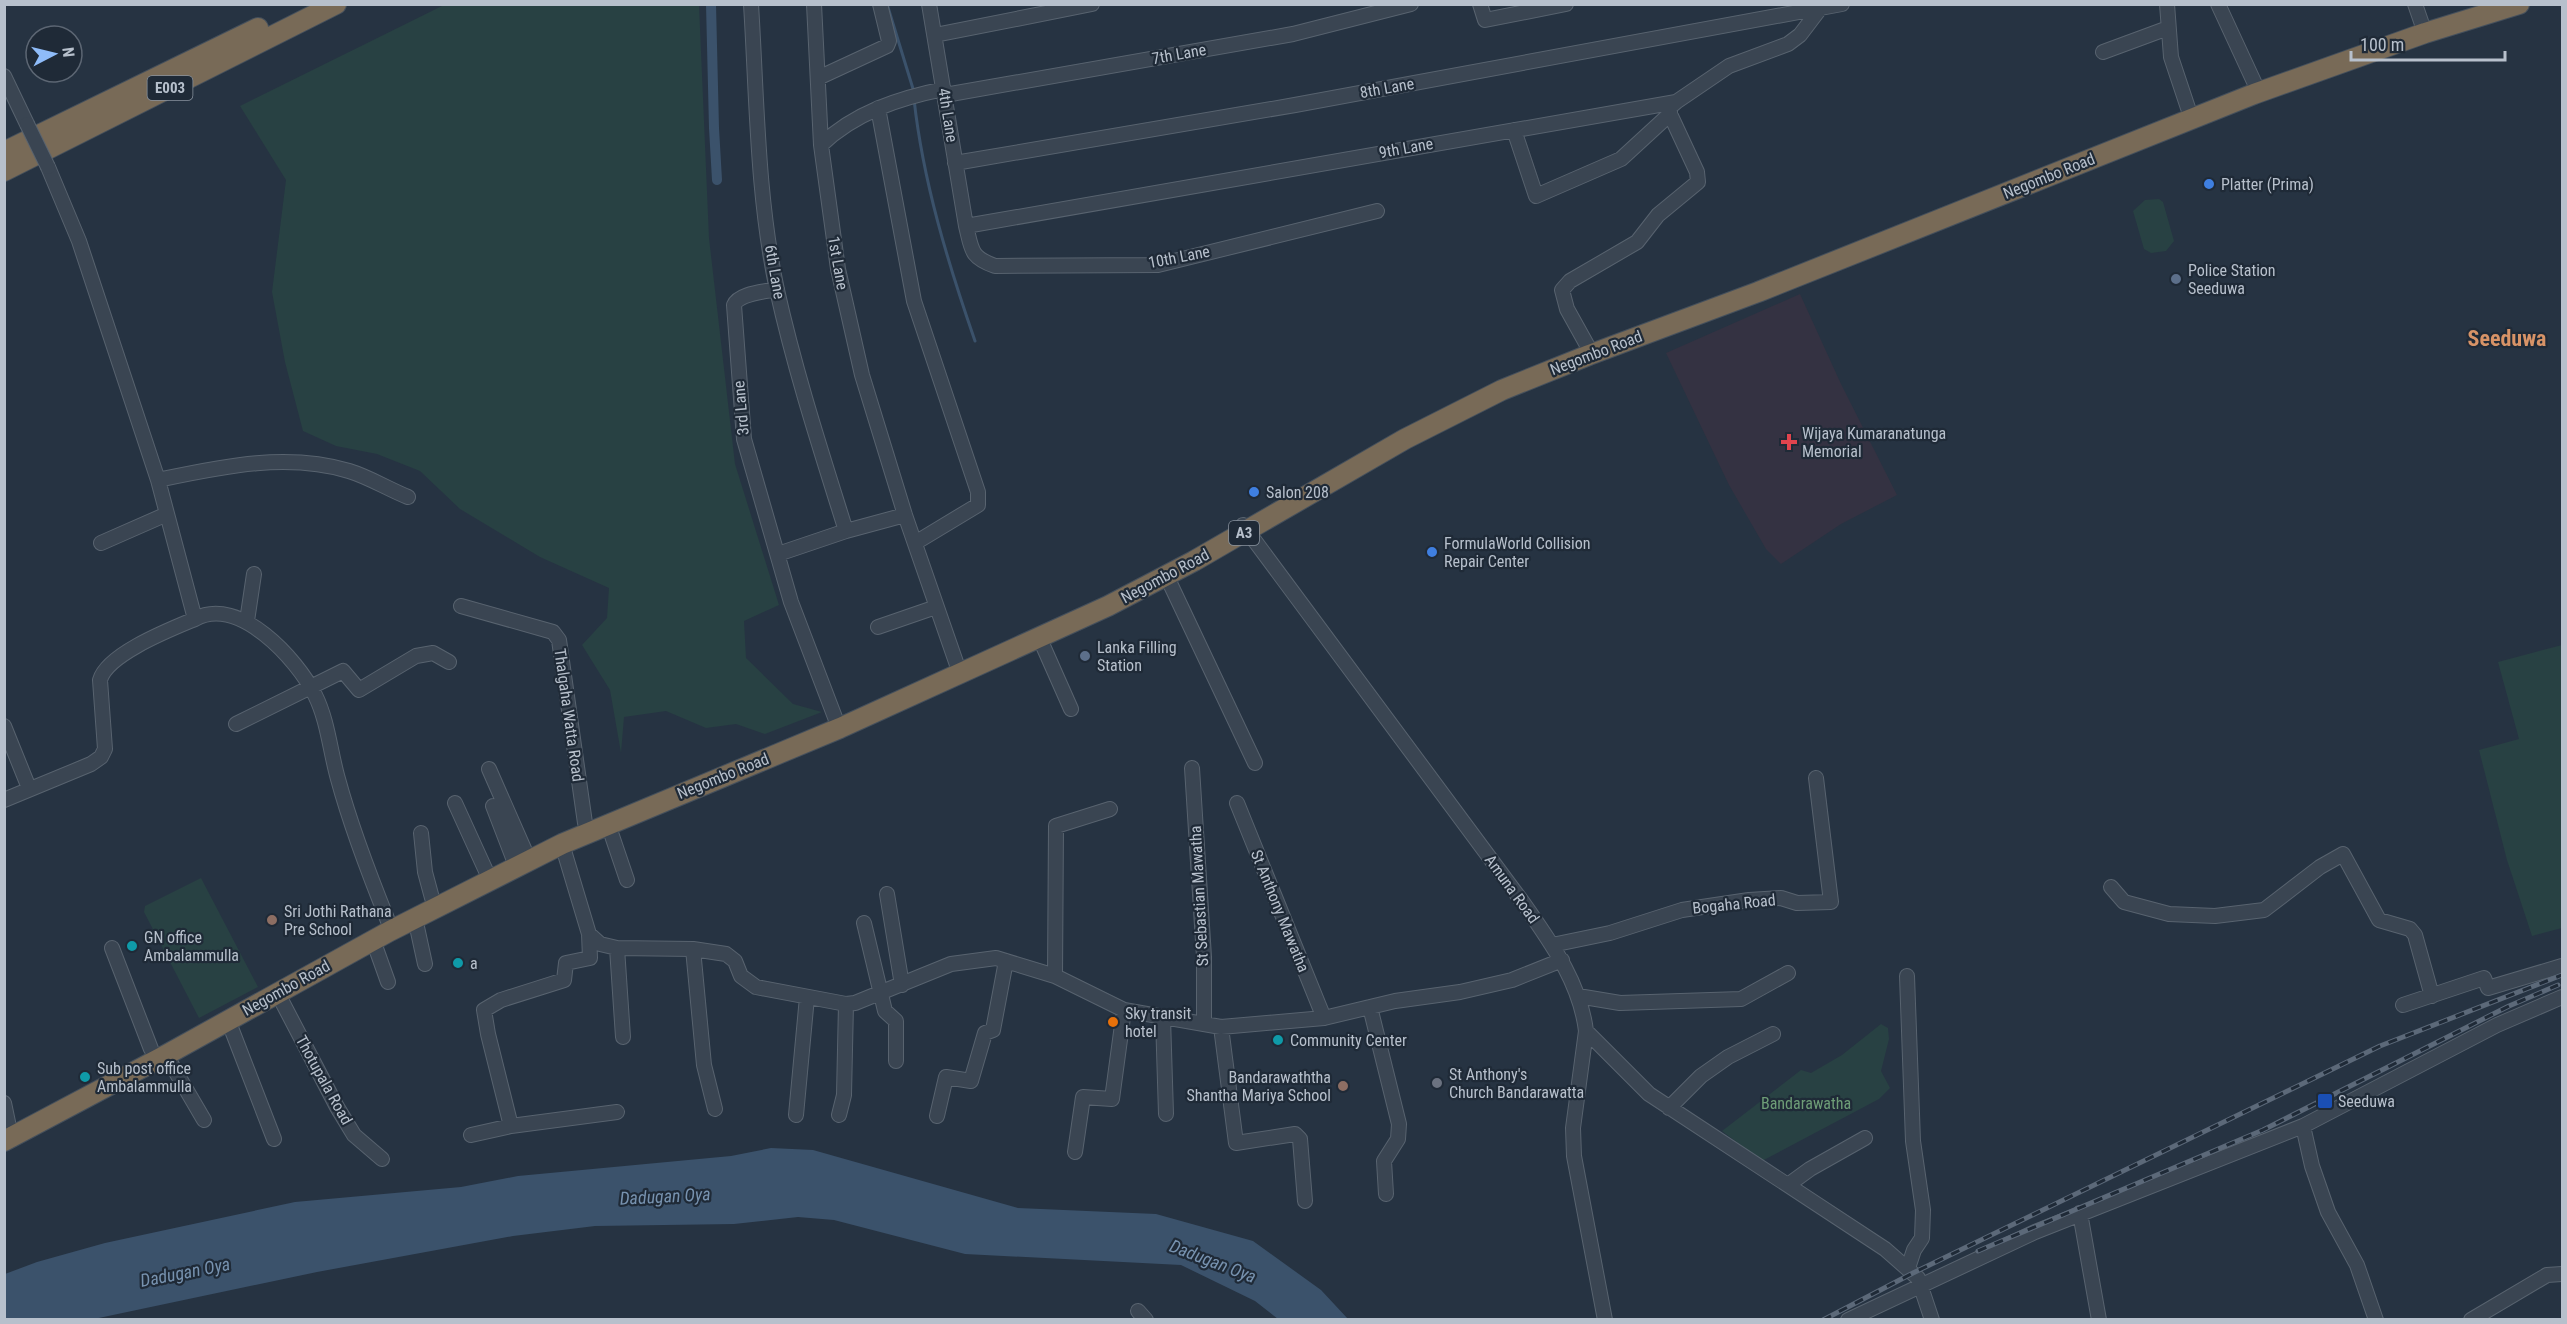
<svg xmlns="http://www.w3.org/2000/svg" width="2567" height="1324" font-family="'Roboto Condensed',sans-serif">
  <rect width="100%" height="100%" fill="#263342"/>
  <path fill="#343242" d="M1800,294L1841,384L1897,495L1841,524L1781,564L1766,549L1729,485L1666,353Z"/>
  <path fill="#284143" d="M444,5H699L709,238L735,464L779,605L744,621L746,658L793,704L822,712L765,734L736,724L706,728L666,711L624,717L621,753L610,690L582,645L607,618L609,588L540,557L460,509L420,471L377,454L336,446L303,431L285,362L272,292L286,180L240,106Z
    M2159,199L2163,202L2174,241L2166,251L2151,253L2144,249L2133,211L2145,200Z
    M2562,645V928L2532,936L2507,860L2479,750L2519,739L2498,662Z
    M201,878L258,987L199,1018L144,912L145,906Z
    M1881,1024L1888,1028L1889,1039L1881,1071L1890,1088L1879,1099L1762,1161L1722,1131L1801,1070L1811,1073L1842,1055Z"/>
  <path fill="#3b526b" d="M771,1148L813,1150L1018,1208L1156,1214L1253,1241L1321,1290L1348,1319H1278L1255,1301L1181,1265L965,1254L834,1220L798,1217L734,1224L595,1226L513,1236L317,1272L94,1319H5V1274L37,1262L105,1243L295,1202L461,1187L518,1176L731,1156Z"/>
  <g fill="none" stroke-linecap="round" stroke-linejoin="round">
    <path stroke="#3b526b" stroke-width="3" d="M887,4L914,92
      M914,99C923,182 948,263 975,341"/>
    <path stroke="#3b526b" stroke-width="10" d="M711,4L714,128L717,180"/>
    <g stroke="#58636f" stroke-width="16">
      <path id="minor" d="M751,4C757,100 757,197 777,290C795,371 821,451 846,531
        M814,4L821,145L838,269L862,375L905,515L957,665
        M929,4L966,226C972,250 970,257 995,266L1158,265L1377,211
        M1480,4L1485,20L1566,4
        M2167,4L2171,57L2188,108
        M2218,4L2255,84
        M2415,4L2425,33
        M935,35L1092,4
        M2103,52L2168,28
        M4,76L27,124
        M818,78L887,46L889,41L880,4
        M945,95L1293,34L1411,4
        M878,108L914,301L978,492V505L915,543
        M1514,130L1536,196L1621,159L1670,114
        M821,145C854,113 899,98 944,89
        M955,163L1295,105L1842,4
        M48,167L79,241L158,480L195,619C239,595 297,659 315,695C328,721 330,751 338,779C351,827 369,874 388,921
        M966,226L1676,102L1729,66L1788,44L1800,35L1819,10
        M777,289C765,292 739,293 734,305L744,439L791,602L836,720
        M1587,345L1567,309L1562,290L1570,281L1637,242L1658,215L1698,182L1697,172L1670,114V107L1676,102
        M158,480C220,467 286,452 349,471C369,477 388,489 408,497
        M1243,525L1524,904C1551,943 1580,982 1586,1031L1573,1128L1574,1156L1605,1320
        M101,543L167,514
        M778,554L846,531L905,515
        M1167,577L1255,763
        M461,606L553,632L559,640L585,823
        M247,621L254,574
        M878,627L936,607
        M1040,639L1071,709
        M236,724L343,671L359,690L416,656L433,653L449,662
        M4,726L29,788
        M1192,768L1204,957V1024
        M489,769L525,851
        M4,800L91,764L101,757L105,749L100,680C107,654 171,629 195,619
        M455,803L486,871
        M1237,803L1324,1018
        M493,806L513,858
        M608,824L627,880
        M421,833L425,872L432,898
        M562,844L589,934L600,944L617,948L693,949L726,954L735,961L741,976L756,987L846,1004L855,1003L951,964L996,958L1055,976L1124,1010L1221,1027L1324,1018L1395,1001L1460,992L1512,980L1562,960
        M2111,887L2124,902L2169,914L2215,916L2264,910L2320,867L2343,854L2379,920L2410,929L2415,935L2432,996
        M887,894L902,985
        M415,918L425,964
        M864,923L885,1011L896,1021V1061
        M373,940L388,982
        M1552,945L1610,933L1682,910L1749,900L1781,898L1797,903L1831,902L1816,778
        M112,948L151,1049
        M617,948L623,1037
        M693,949L704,1065L715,1109
        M1055,976L1056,826L1110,809
        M1907,976L1913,1141L1923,1210L1922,1238L1914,1250L1908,1268
        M277,992L337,1107L354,1135L382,1159
        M1578,996L1620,1003L1741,999L1788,973
        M2403,1005L2484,978L2488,988L2562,966
        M1370,1007L1399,1124L1398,1139L1384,1161L1386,1194
        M1163,1018L1166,1114
        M228,1020L274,1139
        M1221,1027L1236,1143L1295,1134L1300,1139L1305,1201
        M1586,1031L1649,1094L1885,1249L1918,1278L1932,1320
        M166,1055L204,1120
        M4,1103L9,1127
        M1669,1108L1701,1076L1728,1057L1773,1034
        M796,1115L807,997
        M839,1115L844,1095L846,1004
        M937,1116L946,1077L971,1081L985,1033L993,1030L1006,961
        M511,1126L617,1112
        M2303,1126L2312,1166L2328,1212L2357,1265L2376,1320
        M471,1135L511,1126L488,1034L484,1010L501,1000L564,980L566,963L590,958L589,934
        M1075,1152L1083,1097L1112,1099L1124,1010
        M1788,1185L1810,1169L1865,1138
        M2080,1213L2099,1320
        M1138,1311L1146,1320
        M1848,1320L2035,1232L2303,1126L2497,1025L2562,997
        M2471,1320L2547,1275L2562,1274"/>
    </g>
    <g stroke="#45505c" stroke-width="22">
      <path id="highway" d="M4,152L258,28
        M4,171L336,4
        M4,1141L166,1055L390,931L562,844L840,728L1108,606L1194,561L1405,439L1502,390L1589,355L1758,292L2254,94L2425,33L2519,4"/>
    </g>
    <use href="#minor" stroke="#3a4552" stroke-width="14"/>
    <use href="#highway" stroke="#786a57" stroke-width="20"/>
    <g stroke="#5c6979" stroke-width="5">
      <path id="rail" d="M1978,1251L2263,1130L2509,1006L2558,985
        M1823,1320L1913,1273L2380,1046L2562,975"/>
    </g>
    <use href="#rail" stroke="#1f2a37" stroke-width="3" stroke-dasharray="9" stroke-linecap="butt"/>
    <g stroke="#58636f" stroke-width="16" stroke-linecap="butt">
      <path id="minor-bridge" d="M27,124L48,167"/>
    </g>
    <use href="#minor-bridge" stroke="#3a4552" stroke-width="14"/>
  </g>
  <g fill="#3f7fe0" stroke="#1f2a37" stroke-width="2">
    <circle cx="2209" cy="184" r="6"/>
    <circle cx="1254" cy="492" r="6"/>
    <circle cx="1432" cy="552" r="6"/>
  </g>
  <g fill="#5c6f8a" stroke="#1f2a37" stroke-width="2">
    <circle cx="2176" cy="279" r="6"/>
    <circle cx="1085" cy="656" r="6"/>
  </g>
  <path fill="#e0444e" stroke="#1f2a37" stroke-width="2" d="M1786 433h6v6h6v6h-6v6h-6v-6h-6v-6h6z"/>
  <g fill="#8d6e63" stroke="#1f2a37" stroke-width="2">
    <circle cx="272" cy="920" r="6"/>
    <circle cx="1343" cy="1086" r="6"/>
  </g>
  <g fill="#0f9aa8" stroke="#1f2a37" stroke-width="2">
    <circle cx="132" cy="946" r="6"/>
    <circle cx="458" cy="963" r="6"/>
    <circle cx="1278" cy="1040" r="6"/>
    <circle cx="85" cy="1077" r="6"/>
  </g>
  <circle fill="#e8710a" stroke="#1f2a37" stroke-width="2" cx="1113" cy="1022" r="6"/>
  <circle fill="#6b7280" stroke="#1f2a37" stroke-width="2" cx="1437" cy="1083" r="6"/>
  <rect fill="#1a4fb4" stroke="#1f2a37" stroke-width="2" x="2317" y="1093" width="16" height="16" rx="3"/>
  <g text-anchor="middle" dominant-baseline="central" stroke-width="4.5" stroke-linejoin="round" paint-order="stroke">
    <g fill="#1f2a37" stroke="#89939f" stroke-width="1.5">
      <rect x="147.5" y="76" width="45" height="24" rx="4.5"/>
      <rect x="1229" y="521" width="30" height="24" rx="4.5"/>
    </g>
    <g font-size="15" font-weight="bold" fill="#b7c0cc">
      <text x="170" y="88">E003</text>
      <text x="1244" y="533">A3</text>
    </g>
    <g font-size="16" fill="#b7c0cc" stroke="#1f2a37">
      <text transform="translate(1179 54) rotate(-10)">7th Lane</text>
      <text transform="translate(1387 88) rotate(-10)">8th Lane</text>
      <text transform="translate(948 115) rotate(81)">4th Lane</text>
      <text transform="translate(1406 148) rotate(-10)">9th Lane</text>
      <text transform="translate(2049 176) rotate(-22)">Negombo Road</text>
      <text transform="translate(1179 257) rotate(-11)">10th Lane</text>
      <text transform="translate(838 263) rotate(80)">1st Lane</text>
      <text transform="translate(775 272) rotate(80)">6th Lane</text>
      <text transform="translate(1596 353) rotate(-21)">Negombo Road</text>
      <text transform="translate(741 408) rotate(-95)">3rd Lane</text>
      <text transform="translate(1165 576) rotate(-28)">Negombo Road</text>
      <text transform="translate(569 715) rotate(82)">Thalgaha Watta Road</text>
      <text transform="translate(723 776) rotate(-22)">Negombo Road</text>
      <text transform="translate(1512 889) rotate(54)">Amuna Road</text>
      <text transform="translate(1199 896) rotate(-93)">St Sebastian Mawatha</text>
      <text transform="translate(1734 904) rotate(-6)">Bogaha Road</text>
      <text transform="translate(1280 911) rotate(68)">St Anthony Mawatha</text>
      <text transform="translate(286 988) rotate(-29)">Negombo Road</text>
      <text transform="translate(324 1080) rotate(61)">Thotupala Road</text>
    </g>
    <g font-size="16" fill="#b7c0cc" stroke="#1f2a37" text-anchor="start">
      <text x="2221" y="184">Platter (Prima)</text>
      <text x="2188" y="270">Police Station<tspan x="2188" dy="18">Seeduwa</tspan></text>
      <text x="1802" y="433">Wijaya Kumaranatunga<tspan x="1802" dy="18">Memorial</tspan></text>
      <text x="1266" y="492">Salon 208</text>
      <text x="1444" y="543">FormulaWorld Collision<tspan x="1444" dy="18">Repair Center</tspan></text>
      <text x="1097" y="647">Lanka Filling<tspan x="1097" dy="18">Station</tspan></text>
      <text x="284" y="911">Sri Jothi Rathana<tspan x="284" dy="18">Pre School</tspan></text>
      <text x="144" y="937">GN office<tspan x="144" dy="18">Ambalammulla</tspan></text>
      <text x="470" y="963">a</text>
      <text x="1125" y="1013">Sky transit<tspan x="1125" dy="18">hotel</tspan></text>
      <text x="1290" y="1040">Community Center</text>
      <text x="97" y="1068">Sub post office<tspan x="97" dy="18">Ambalammulla</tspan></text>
      <text x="1449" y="1074">St Anthony's<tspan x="1449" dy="18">Church Bandarawatta</tspan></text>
      <text x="1331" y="1077" text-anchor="end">Bandarawaththa<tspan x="1331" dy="18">Shantha Mariya School</tspan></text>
      <text x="2338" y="1101">Seeduwa</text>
    </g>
    <g font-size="16" fill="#6e9d77" stroke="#1f2a37">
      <text x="1806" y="1103">Bandarawatha</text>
    </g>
    <g font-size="18" font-style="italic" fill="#7792af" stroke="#1f2a37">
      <text transform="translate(665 1196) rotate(-3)">Dadugan Oya</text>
      <text transform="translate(1213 1261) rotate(21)">Dadugan Oya</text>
      <text transform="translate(185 1272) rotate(-11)">Dadugan Oya</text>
    </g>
    <g font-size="22" font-weight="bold" fill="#d79367" stroke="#1f2a37">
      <text x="2507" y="338">Seeduwa</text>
    </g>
  </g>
  <rect width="2567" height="1324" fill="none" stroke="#b7c0cc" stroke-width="12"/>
  <g transform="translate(54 54) rotate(83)"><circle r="28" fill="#1f2a37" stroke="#5c6673" stroke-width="1.5"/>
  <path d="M0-4.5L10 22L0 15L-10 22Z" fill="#8fbcf9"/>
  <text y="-9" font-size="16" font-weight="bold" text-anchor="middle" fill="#b7c0cc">N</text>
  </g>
  <path d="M2351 51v9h154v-9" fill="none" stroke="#b7c0cc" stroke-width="3"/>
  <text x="2360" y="51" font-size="18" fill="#b7c0cc" stroke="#1f2a37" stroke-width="4.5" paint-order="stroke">100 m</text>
</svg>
